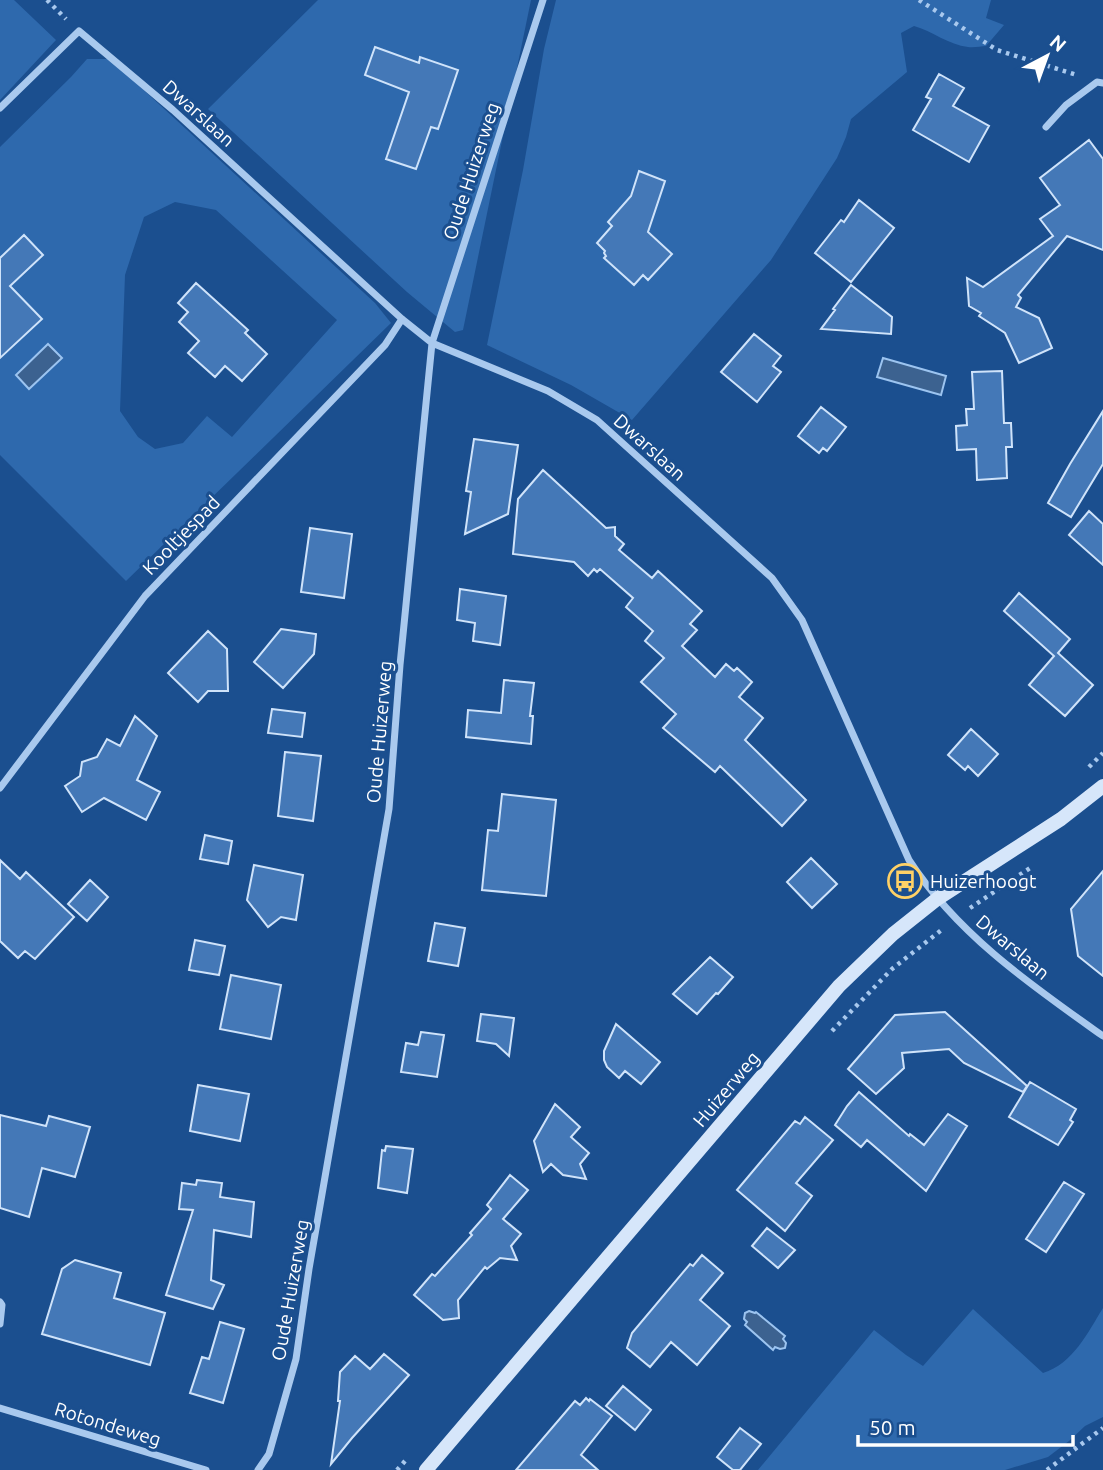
<svg xmlns="http://www.w3.org/2000/svg" width="1103" height="1470" font-family="Ubuntu,sans-serif">
  <rect width="100%" height="100%" fill="#1b4f8f"/>
  <path fill="#2e69ad" fill-rule="evenodd" d="M0,0H14L56,40L0,100Z
    M318,0H531L463,330L455,332L407,292L208,109Z
    M556,0H991L986,18L1004,25L986,46C981,46 974,48 968,47C949,45 932,31 914,26L901,33L907,72L851,119L846,137L837,158L771,260L632,420L571,385L487,345L523,170L544,49Z
    M87,59H110L375,303L391,323L126,581L0,455V147L71,77ZM175,202L216,210L337,320L232,437L207,416L183,443L155,449L138,437L120,411L125,275L144,217Z
    M1103,1308V1417L1085,1426L1069,1441L1048,1457L1005,1470H758L874,1330L906,1355L923,1366L973,1309L1043,1373C1073,1364 1088,1332 1103,1308Z"/>
  <path fill="#3c6290" stroke="#9cc4f0" stroke-width="2" d="M48,344L62,358L29,389L16,375Z
    M883,358L946,376L941,395L877,377Z
    M749,1311L755,1313L756,1312L785,1336L783,1339L786,1343L785,1348L780,1349L775,1347L773,1350L745,1325L747,1322L744,1319L745,1313Z"/>
  <path fill="#4478b7" stroke="#cfe3fa" stroke-width="2" d="M375,47L419,63L420,57L458,70L438,129L431,127L416,169L386,159L409,92L365,75Z
    M939,74L964,88L953,106L989,126L969,162L913,130L931,99L926,97Z
    M1089,140L1103,159V250L1067,236L1018,295L1021,298L1016,307L1039,318L1052,348L1019,363L1005,333L979,316L981,313L969,306L967,278L983,287L1053,236L1040,219L1060,205L1040,178Z
    M639,171L665,181L648,232L672,254L648,280L643,275L634,285L604,258L606,256L604,253L605,251L597,243L612,226L608,222L631,196Z
    M859,200L894,228L851,282L815,253L841,220L844,222Z
    M24,235L43,255L10,286L42,319L0,358V258Z
    M196,283L248,330L245,333L267,354L242,381L225,366L215,377L188,353L199,341L179,322L188,312L178,303Z
    M851,285L892,317L891,334L821,329L835,310L833,309Z
    M754,334L781,356L773,366L781,372L757,402L721,372Z
    M1002,371L1004,423H1011L1012,447H1006L1007,478L977,480L976,449L957,450L956,426L967,425L966,409H974L972,372Z
    M821,407L846,427L827,451L823,448L819,453L798,436Z
    M1103,411V464L1071,517L1048,503L1070,464Z
    M474,439L518,445L508,514L465,534L471,492L466,491Z
    M543,470L606,528L615,527V536L624,544L619,550L652,578L658,571L702,611L690,624L697,630L682,646L715,677L726,664L734,671L737,668L752,682L739,697L763,718L745,740L806,800L782,826L720,766L715,772L663,728L676,714L641,682L664,658L645,641L653,631L626,607L633,598L600,569L597,572L594,569L588,576L574,562L513,554L518,499Z
    M1089,511L1103,524V565L1069,535Z
    M310,528L352,534L344,598L301,592Z
    M460,589L506,596L500,645L473,641L475,623L457,620Z
    M1019,593L1070,639L1058,653L1093,685L1065,716L1029,685L1054,656L1004,611Z
    M281,629L316,634L314,654L283,688L254,662Z
    M208,631L227,649L228,691H208L198,702L168,673Z
    M504,680L534,683L530,716H533L531,744L466,737L468,710L501,713Z
    M272,709L305,713L302,737L268,733Z
    M135,716L157,736L137,780L160,792L146,820L104,798L82,812L65,786L80,776L82,762L97,757L107,739L120,746Z
    M971,729L998,754L978,776L968,766L965,770L948,755Z
    M285,752L321,756L313,821L278,816Z
    M502,794L556,800L546,896L482,890L488,830L498,831Z
    M205,835L232,841L228,864L200,859Z
    M811,858L837,884L812,908L787,882Z
    M0,860L20,879L26,872L74,917L35,959L25,951L18,958L0,941Z
    M254,865L303,875L296,920L281,917L268,927L247,900Z
    M1103,871V976L1078,956L1071,909Z
    M90,880L108,897L87,921L68,904Z
    M435,923L465,928L458,966L428,961Z
    M195,940L225,946L219,975L189,970Z
    M710,957L733,977L718,994L716,993L697,1014L673,994Z
    M231,975L281,985L271,1039L220,1029Z
    M945,1012L1027,1086L1023,1092L964,1063L949,1049L902,1053L904,1068L876,1094L848,1069L895,1015Z
    M481,1014L514,1018L509,1056L496,1044L477,1041Z
    M616,1024L660,1062L641,1084L625,1071L619,1078L607,1067L604,1060V1051Z
    M421,1032L444,1035L437,1077L401,1072L406,1043L418,1045Z
    M1030,1082L1076,1109L1070,1120L1073,1122L1058,1145L1009,1117Z
    M198,1085L249,1094L240,1141L190,1131Z
    M859,1092L909,1136L910,1134L924,1145L948,1114L967,1126L926,1191L867,1140L861,1147L835,1125L847,1106Z
    M555,1104L580,1127L571,1137L589,1153L580,1164L586,1179L563,1175L551,1164L543,1172L534,1141Z
    M0,1115L46,1126L49,1116L90,1127L75,1177L42,1168L29,1217L0,1208Z
    M805,1117L833,1140L796,1183L812,1196L785,1231L737,1190L795,1121L800,1124Z
    M386,1146L413,1149L407,1193L378,1188L382,1150L385,1151Z
    M510,1175L528,1190L503,1219L521,1234L511,1246L517,1260L500,1258L487,1269L485,1267L458,1300L459,1318L443,1320L414,1295L432,1274L435,1276L472,1235L470,1233L491,1209L487,1205Z
    M197,1180L222,1183L220,1197L254,1202L251,1237L214,1230L211,1280L224,1285L213,1309L166,1295L193,1210L179,1209L182,1183L196,1185Z
    M1064,1182L1084,1194L1046,1252L1026,1239Z
    M767,1228L795,1250L778,1268L752,1246Z
    M702,1255L723,1273L700,1300L730,1326L697,1365L671,1342L650,1367L627,1348L632,1333L690,1264L693,1266Z
    M75,1260L121,1273L114,1298L165,1313L150,1365L42,1334L62,1269Z
    M220,1322L244,1329L223,1403L190,1393L202,1357L209,1359Z
    M384,1354L409,1375L352,1438L331,1464L340,1401H338L340,1372L355,1356L370,1369Z
    M623,1386L651,1410L635,1430L606,1406Z
    M586,1398L589,1401L590,1399L612,1416L581,1455L598,1470H516L575,1401L580,1405Z
    M740,1428L761,1444L740,1470H733L717,1457Z"/>
  <g fill="none" stroke-linecap="round" stroke-linejoin="round">
    <path stroke="#a9c9ee" stroke-width="4.5" stroke-dasharray="3.5 5" stroke-linecap="butt" d="M47,0L66,19
      M919,0L997,50L1077,75
      M1089,767L1103,753
      M970,908L1033,866
      M832,1031L892,969L944,928
      M397,1470L405,1461
      M1047,1470L1103,1428"/>
    <path stroke="#a9c9ee" stroke-width="7" d="M0,108L79,31L173,110L402,319L432,343L548,391L597,420L772,578L802,620L909,860C958,935 1031,985 1103,1036
      M1046,127L1066,105L1097,82L1103,83
      M0,788L145,596L385,345L402,319
      M0,1302L2,1305L0,1324
      M0,1408L206,1470
      M258,1470L269,1454L296,1359L309,1269L389,809L400,665L432,343L543,0"/>
    <path stroke="#d6e6fa" stroke-width="14" d="M426,1470L839,986L893,934L937,899L1061,819L1103,786"/>
  </g>
  <defs>
    <g id="bus-ring" transform="scale(1.75)"><circle r="9.5" fill="#1b4f8f" stroke="#ffd166" stroke-width="1.5"/><path d="M-5-6H5V4H4V6H2V4H-2V6H-4V4H-5ZM-3.5-4V0h7V-4ZM-3.5 1.2v1.5H-2V1.2ZM2 1.2v1.5H3.5V1.2Z" fill="#ffd166"/></g>
  </defs>
  <g fill-rule="evenodd">
    <use href="#bus-ring" x="905" y="881"/>
  </g>
  <g text-anchor="middle" dominant-baseline="central" stroke-width="6" stroke-linejoin="round" paint-order="stroke">
    <g font-size="19" fill="#fff" stroke="#1b4f8f">
      <text transform="translate(199 113) rotate(42)">Dwarslaan</text>
      <text transform="translate(471 171) rotate(-72)">Oude Huizerweg</text>
      <text transform="translate(650 447) rotate(42)">Dwarslaan</text>
      <text transform="translate(181 535) rotate(-46)">Kooltjespad</text>
      <text transform="translate(379 732) rotate(-85)">Oude Huizerweg</text>
      <text transform="translate(1013 947) rotate(40)">Dwarslaan</text>
      <text transform="translate(726 1089) rotate(-50)">Huizerweg</text>
      <text transform="translate(290 1290) rotate(-80)">Oude Huizerweg</text>
      <text transform="translate(108 1424) rotate(17)">Rotondeweg</text>
    </g>
    <g font-size="19" fill="#fff" stroke="#1b4f8f" text-anchor="start">
      <text x="930" y="881">Huizerhoogt</text>
    </g>
  </g>
  <g transform="translate(1047 56) rotate(41)" stroke="#1b4f8f" stroke-width="5" paint-order="stroke">
  <path d="M0-5L12 26L0 18L-12 26Z" fill="#ffffff"/>
  <text y="-10" font-size="19" font-weight="bold" text-anchor="middle" fill="#ffffff">N</text>
  </g>
  <path d="M858 1435v10h215v-10" fill="none" stroke="#ffffff" stroke-width="3.5"/>
  <text x="869" y="1435" font-size="21" fill="#ffffff" stroke="#1b4f8f" stroke-width="5" paint-order="stroke">50 m</text>
</svg>
